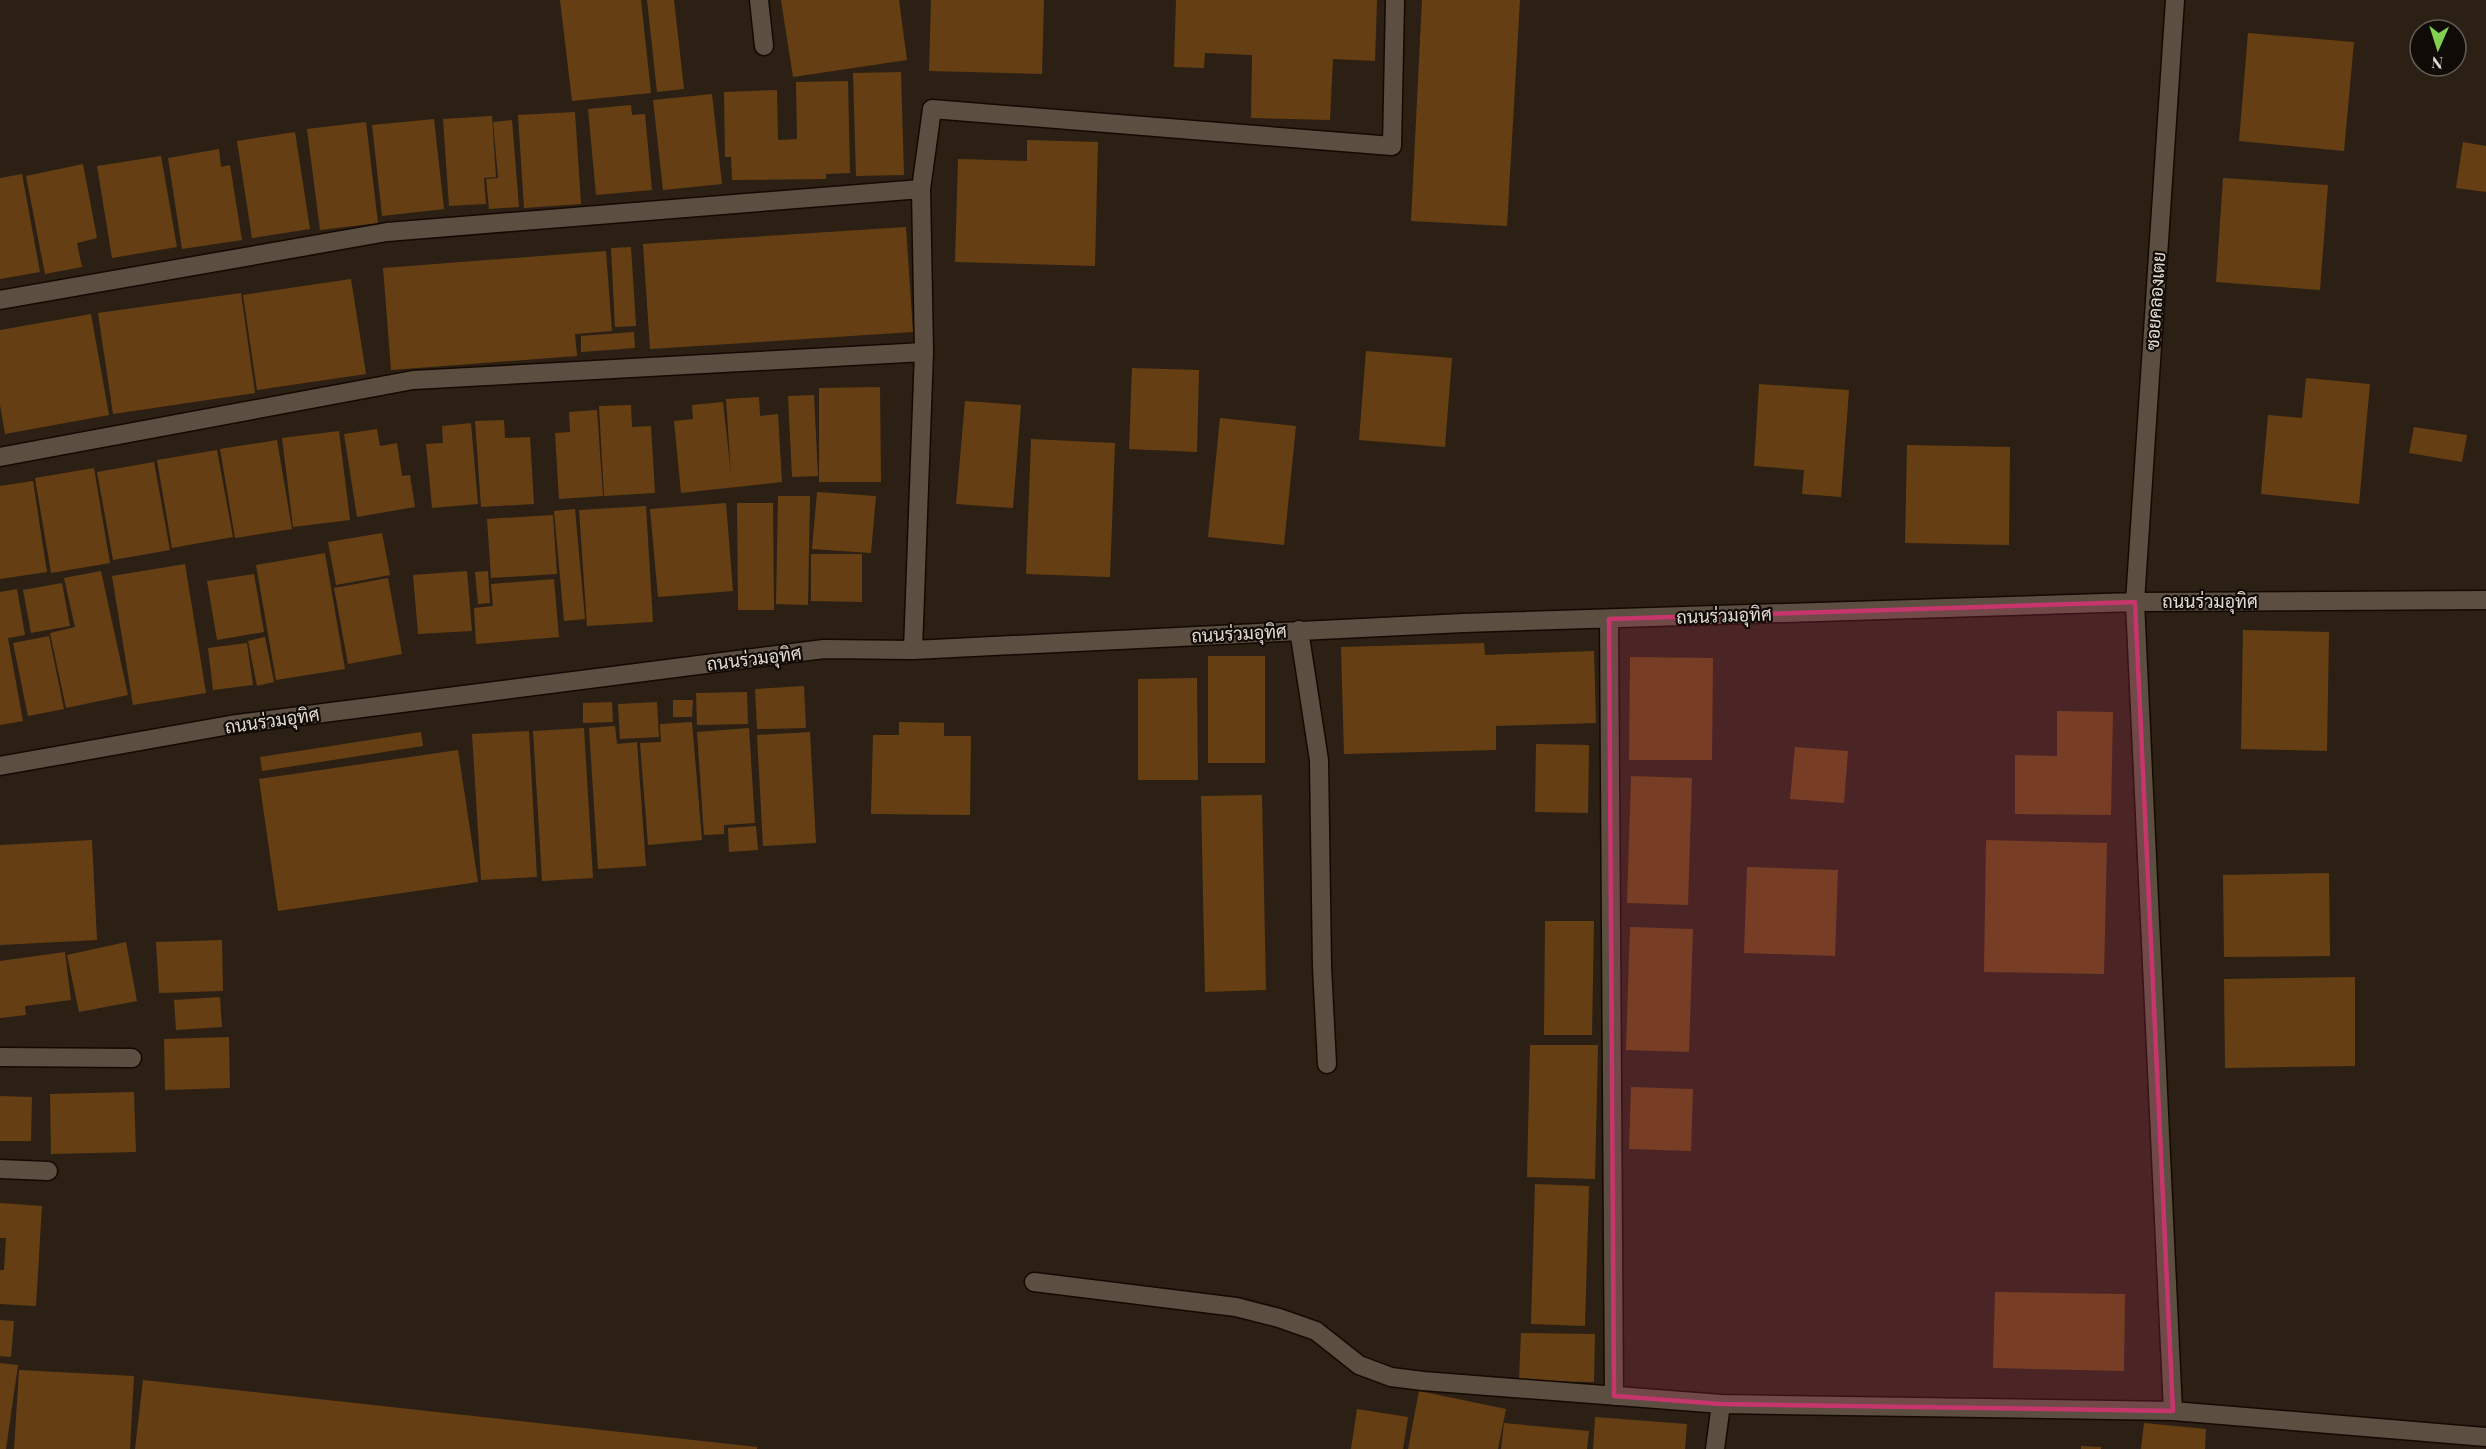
<svg xmlns="http://www.w3.org/2000/svg" width="2486" height="1449" font-family="'Playfair Display',Sarabun,serif">
  <rect width="100%" height="100%" fill="#2c2014"/>
  <path fill="#653f13" d="M560,0H641L651,93L572,101Z
    M647,0H674L684,89L657,92Z
    M781,0H899L907,60L793,77Z
    M931,0H1044L1042,74L929,71Z
    M1176,0H1377L1375,61L1333,59L1330,120L1251,118L1252,55L1205,53L1204,68L1174,67Z
    M1422,0H1520L1507,226L1411,221Z
    M2248,33L2354,42L2344,151L2239,141Z
    M901,72L904,175L856,176L853,73Z
    M848,81L850,173L826,174V179L732,180L731,157H725L724,92L777,90L778,140L797,139L796,82Z
    M712,94L722,184L663,190L653,100Z
    M631,105L632,115L645,114L652,190L596,195L588,109Z
    M575,112L581,204L524,208L518,115Z
    M492,116L496,177L484,178L486,204L449,206L443,119Z
    M434,119L444,209L382,216L372,125Z
    M512,120L519,207L489,209L486,179L498,178L493,122Z
    M366,122L378,223L320,230L307,129Z
    M295,132L310,229L252,238L237,141Z
    M1027,140L1098,142L1095,266L955,262L958,159L1027,161Z
    M2463,142L2486,146V192L2456,188Z
    M219,149L221,167L230,165L242,240L182,249L168,158Z
    M161,156L177,247L112,258L97,166Z
    M83,164L97,238L77,243L82,267L45,274L26,176Z
    M22,174L40,272L0,279V178Z
    M2223,178L2328,185L2320,290L2216,282Z
    M906,227L913,332L650,349L643,244Z
    M631,247L636,326L615,327L611,248Z
    M606,251L612,331L575,334L577,356L391,370L383,268Z
    M351,279L366,374L257,390L243,295Z
    M241,293L255,393L113,414L98,313Z
    M91,314L109,415L5,434L0,405V330Z
    M634,332L635,348L581,352V336Z
    M1366,351L1452,358L1445,447L1359,440Z
    M1132,368L1199,370L1197,452L1129,449Z
    M2306,378L2370,384L2359,504L2261,494L2268,415L2302,418Z
    M1759,384L1849,390L1841,497L1802,494L1804,470L1754,466Z
    M880,387L881,482H819V388Z
    M814,395L818,476L792,477L788,396Z
    M759,397L760,416L778,414L782,482L681,493L674,421L693,419L692,405L723,402L731,474L726,399Z
    M965,401L1021,405L1013,508L956,504Z
    M631,405L632,427L651,426L655,493L604,496L599,406Z
    M597,410L603,496L559,499L555,433L570,432L569,412Z
    M1220,418L1296,426L1284,545L1208,537Z
    M504,420L505,438L530,437L534,504L481,507L475,421Z
    M471,423L478,504L432,508L426,444L443,443L442,426Z
    M2414,427L2467,435L2462,462L2409,453Z
    M377,429L380,446L397,443L402,476L410,475L415,507L357,517L344,434Z
    M339,431L350,520L293,527L282,438Z
    M1031,439L1115,443L1110,577L1026,574Z
    M277,440L292,529L235,538L220,449Z
    M1907,445L2010,447L2009,545L1905,543Z
    M217,450L233,537L172,548L157,460Z
    M154,462L170,550L113,560L97,472Z
    M94,468L110,563L51,573L35,478Z
    M33,481L47,572L0,579V486Z
    M817,492L876,496L871,553L812,549Z
    M778,496H810L808,605L776,604Z
    M726,503L733,591L658,597L650,509Z
    M737,503H773L774,610H738Z
    M646,506L653,622L587,626L579,510Z
    M575,509L585,619L564,621L554,511Z
    M553,515L557,574L491,578L487,519Z
    M382,533L390,575L336,585L328,542Z
    M325,553L345,669L276,680L256,565Z
    M811,554H862V602L811,601Z
    M185,564L206,693L133,705L112,576Z
    M101,571L128,695L66,708L50,633L75,627L64,578Z
    M467,571L472,631L418,634L413,575Z
    M488,571L490,603L478,604L475,572Z
    M254,574L264,632L217,640L207,581Z
    M388,578L402,654L348,664L334,588Z
    M554,579L559,637L476,644L474,608L493,606L491,584Z
    M62,583L70,626L31,633L23,590Z
    M17,589L25,635L8,638L23,721L0,725V592Z
    M2243,630L2329,632L2327,751L2241,749Z
    M49,636L64,709L28,716L13,643Z
    M265,637L274,682L257,686L248,641Z
    M247,643L253,685L213,690L208,648Z
    M1484,643L1485,655L1594,651L1596,723L1496,726V750L1344,754L1341,647Z
    M1208,656H1265V763H1208Z
    M1630,657L1713,658L1712,760H1629Z
    M1197,678L1198,780H1138V679Z
    M804,686L806,728L757,729L755,689Z
    M747,692L748,724L697,725L696,693Z
    M673,700H693L692,717H673Z
    M612,702L613,722L583,723V703Z
    M657,702L659,737L620,739L618,704Z
    M2057,711L2113,712L2111,815L2015,814V755L2057,756Z
    M692,722L702,840L648,845L640,743L661,742L660,724Z
    M899,722L944,723V736H971L970,815L871,814L873,735H899Z
    M615,726L617,744L637,742L646,866L598,869L589,728Z
    M584,728L593,878L542,881L533,731Z
    M749,728L755,823L724,825V834L704,835L697,732Z
    M529,731L537,877L481,880L472,734Z
    M421,732L423,746L262,771L260,757Z
    M810,732L816,843L763,846L757,735Z
    M1536,744L1589,745L1588,813L1535,812Z
    M1795,747L1848,751L1844,803L1790,799Z
    M458,750L478,882L278,911L259,779Z
    M1631,776L1692,778L1688,905L1627,903Z
    M1262,795L1266,990L1205,992L1201,796Z
    M756,826L758,850L729,852L728,828Z
    M92,840L97,940L0,945V845Z
    M1986,840L2107,843L2104,974L1984,972Z
    M1747,867L1838,870L1835,956L1744,953Z
    M2329,873L2330,956L2224,957L2223,875Z
    M1545,921H1594L1592,1035H1544Z
    M1630,927L1693,929L1689,1052L1626,1050Z
    M222,940L223,991L159,993L156,942Z
    M126,942L137,1001L79,1012L67,955Z
    M65,952L71,1000L25,1006L26,1015L0,1018V961Z
    M2355,977V1066L2225,1068L2224,979Z
    M220,997L222,1027L176,1030L174,1000Z
    M229,1037L230,1088L165,1090L164,1039Z
    M1530,1045H1598L1595,1179L1527,1177Z
    M1631,1087L1693,1089L1691,1151L1629,1149Z
    M134,1092L136,1152L51,1154L50,1094Z
    M0,1096L32,1097L31,1141H0Z
    M1535,1184L1589,1186L1585,1326L1531,1324Z
    M0,1203L42,1206L36,1306L0,1304V1270H4L6,1238H0Z
    M1995,1292L2125,1294L2124,1371L1993,1368Z
    M0,1320L14,1321L11,1357L0,1356Z
    M1521,1333L1595,1334L1594,1382L1519,1381Z
    M0,1363L18,1365L6,1449H0Z
    M19,1370L134,1376L130,1449H14Z
    M143,1380L757,1447V1449H135Z
    M1419,1391L1506,1409L1498,1449H1408Z
    M1357,1409L1408,1417L1403,1449H1351Z
    M1595,1417L1687,1424L1685,1449H1593Z
    M1504,1423L1589,1431L1587,1449H1501Z
    M2144,1423L2206,1429L2205,1449H2141Z
    M2081,1446L2101,1447V1449H2081Z"/>
  <g fill="none" stroke-linecap="round" stroke-linejoin="round">
    <g stroke="#140902" stroke-width="21">
      <path id="street" d="M759,0L764,46
        M0,300L387,232L921,189
        M0,457L413,380L924,352
        M1609,619L1614,1396
        M1299,630L1319,760L1322,967L1327,1064
        M913,650L924,352L921,189L932,109L1392,146L1395,0
        M0,766L230,725L824,649L913,650L1463,623L2135,602L2486,600
        M0,1057L132,1058
        M0,1169L48,1171
        M1034,1282L1236,1307L1279,1318L1316,1331L1359,1365L1391,1377L1423,1381L1721,1404L2173,1411L2486,1437
        M2173,1411L2135,602L2175,0
        M1715,1449L1721,1404"/>
    </g>
    <use href="#street" stroke="#5c4e40" stroke-width="18"/>
  </g>
  <path fill="#c7356d" fill-opacity="0.2" stroke="#c7356d" stroke-width="4.5" stroke-linejoin="round" d="M2135,602L2173,1411L1721,1404L1614,1396L1609,619Z"/>
  <g text-anchor="middle" dominant-baseline="central" stroke-width="4.5" stroke-linejoin="round" paint-order="stroke">
    <g font-size="18" fill="#e3dbd3" stroke="#100b06">
      <text transform="translate(2155 301) rotate(-86)">ซอยคลองเตย</text>
      <text x="2210" y="601">ถนนร่วมอุทิศ</text>
      <text transform="translate(1724 615) rotate(-2)">ถนนร่วมอุทิศ</text>
      <text transform="translate(1239 633) rotate(-3)">ถนนร่วมอุทิศ</text>
      <text transform="translate(754 658) rotate(-7)">ถนนร่วมอุทิศ</text>
      <text transform="translate(272 720) rotate(-8)">ถนนร่วมอุทิศ</text>
    </g>
  </g>
  <g transform="translate(2438 48) rotate(183)"><circle r="28" fill="#100b06" stroke="#645e58" stroke-width="1.5"/>
  <path d="M0-4.5L10 22L0 15L-10 22Z" fill="#81d050"/>
  <text y="-9" font-size="16" font-weight="bold" text-anchor="middle" fill="#e3dbd3">N</text>
  </g>
</svg>
